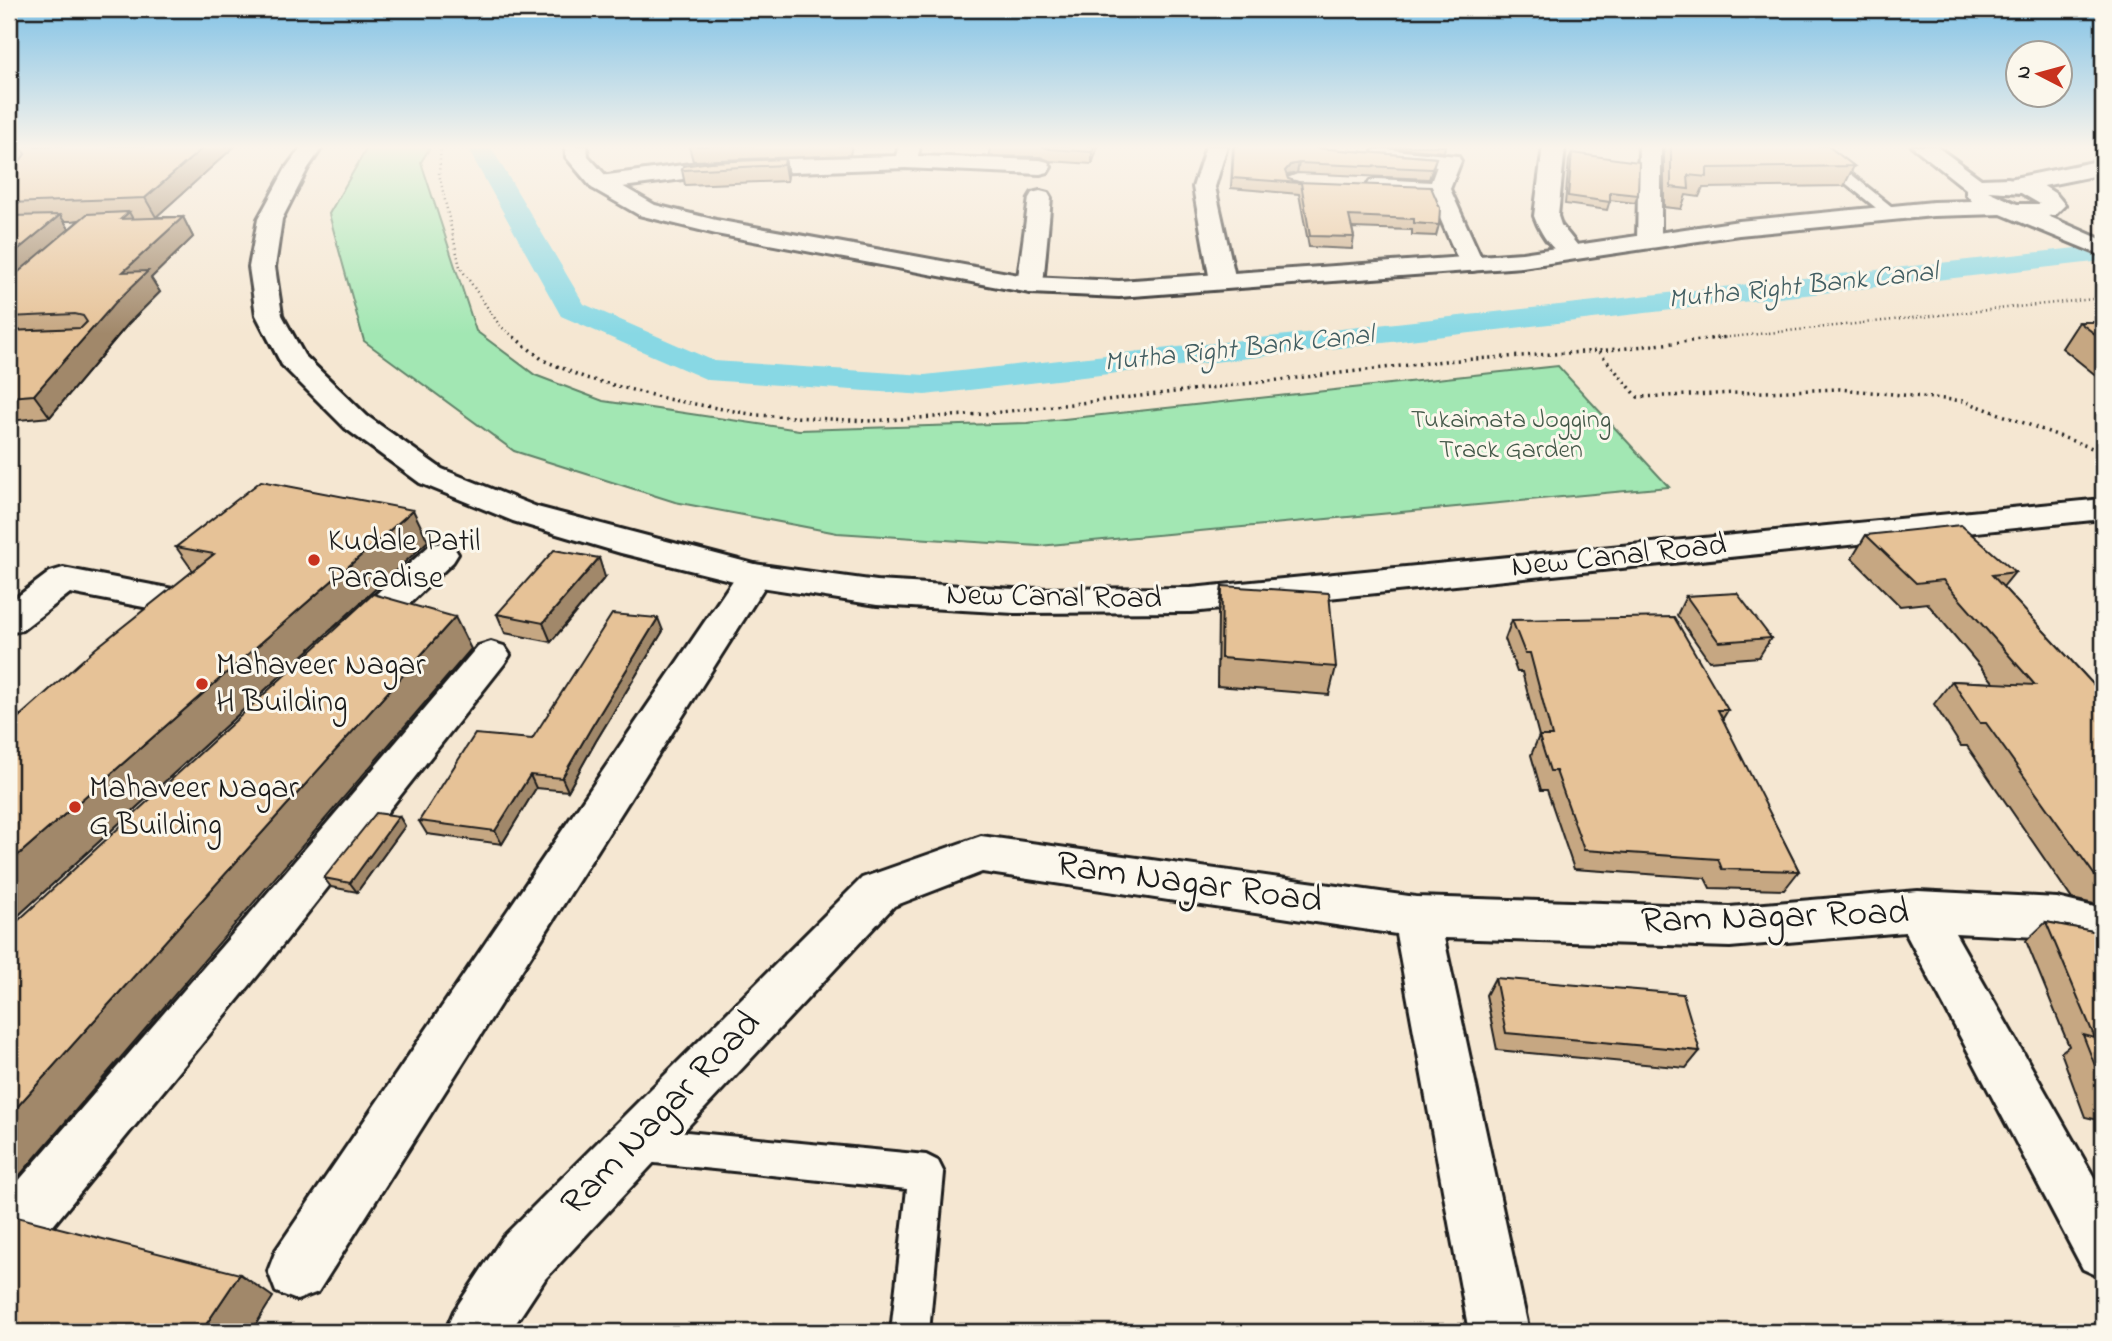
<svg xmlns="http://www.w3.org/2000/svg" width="2112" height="1341" font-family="'Indie Flower',sans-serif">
  <rect width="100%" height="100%" fill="#f5e7d2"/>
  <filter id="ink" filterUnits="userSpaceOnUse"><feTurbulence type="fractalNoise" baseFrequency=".0143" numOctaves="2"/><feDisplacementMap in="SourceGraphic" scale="14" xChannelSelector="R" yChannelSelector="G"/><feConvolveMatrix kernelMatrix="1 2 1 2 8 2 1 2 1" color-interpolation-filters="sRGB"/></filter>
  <g filter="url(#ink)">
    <path fill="#a2e7b3" stroke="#5f8268" stroke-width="2" d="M368,146H431L421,162L476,331L535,375L603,401L799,430L1027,423L1558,366L1669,487L1039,546L837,533L675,502L514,451L364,341L329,214Z"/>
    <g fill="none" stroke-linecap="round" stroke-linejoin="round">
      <path fill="#88d8e4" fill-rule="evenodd" d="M469,146H493L492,149L584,304L714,361L925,375L2103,245V261L925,395L708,380L561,316L468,149Z"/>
      <g stroke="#1c1c1c" stroke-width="6">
        <path id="lane" d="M1800,146H1816L1896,210L1898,213L1896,216H1886Z
          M635,1127L926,1155L938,1161L944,1173L929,1332H891L907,1189L635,1161L623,1156L618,1144L623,1132Z"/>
      </g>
      <g stroke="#1c1c1c" stroke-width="6">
        <path id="street" d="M899,146H920L918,156L1040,160L1048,162L1051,167L1048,172L1040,174L905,168L713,175L600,190L592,188L589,183L592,178L600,176L713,161L896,156Z
          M1206,146H1227L1215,187L1236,281L1232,286L1223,289L1214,286L1210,281L1193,187Z
          M1543,146H1565L1558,216L1561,225L1582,251L1579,256C1557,262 1541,235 1534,216Z
          M1639,146H1661V240L1658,245L1649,247L1640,245L1637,240Z
          M1382,149L1458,156L1461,161L1450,189L1484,264L1481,269L1472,271L1463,269L1460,264L1430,195L1370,191L1367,186L1370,181L1378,179L1431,182L1437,166L1374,160L1371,155L1374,150Z
          M2103,160V174L2014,192L2006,190L2003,185L2006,180L2014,178Z
          M1040,191L1048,193L1051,198L1043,285L1039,290L1030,293L1021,290L1017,285L1029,198L1032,193Z
          M441,543L453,546L458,554L453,562L366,645L353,649L340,645L334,636L340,627L429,546Z
          M754,564L766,567L772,575L318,1292L297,1300L276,1292L268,1271L276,1250L742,567Z
          M63,568L178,590L191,593L196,602C183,622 167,640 142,633L137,624L149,608L70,593L22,630L9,633V603L50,572Z
          M491,642L504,646L510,655L504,664L276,953L29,1255L9,1264V1192L242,923L478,646Z
          M981,836L1416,897L1730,907L1918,891L2057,898L2103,909V949L2057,938L1955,933L2103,1193V1278L2083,1269L1905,932L1730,947L1444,938L1529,1332H1469L1396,934L982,872L894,906L545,1279L510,1332H445L454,1311L503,1237L862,878Z"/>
      </g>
      <g stroke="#1c1c1c" stroke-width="6">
        <path id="secondary" d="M302,146H323L308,168L282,219L275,267L282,315L304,355L367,416L442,469L537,507L754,564L877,581L1014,589L1191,588L2103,499V519L1191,612L1014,613L877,605L754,586L621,553L513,521L420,483L345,428L282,365L256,315L249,267L258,219L286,168Z
          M565,146H587L588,156L608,178L655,205L716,220L1030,277L1119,281L1522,253L1739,221L1933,202L1972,201L1966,194V189L1912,146H1936L1981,179L2008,178L2042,185L2056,194L2065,205L2055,215L2048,216L2103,240V256L2001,214L1933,216L1739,235L1522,267L1119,297L1030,293L716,234L639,215L592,188L566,157ZM1988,191L2021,193L2040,204H2017Z"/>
      </g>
      <path stroke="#1c1c1c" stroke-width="2.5" stroke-dasharray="1 3.5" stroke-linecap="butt" d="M441,146L439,174L460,267L500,326L517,339
        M1711,339L2103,298"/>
      <path stroke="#1c1c1c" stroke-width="3.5" stroke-dasharray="2 4.5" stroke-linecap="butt" d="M514,337L543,360L586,378L667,399L756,415L868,421L984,414L1444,361L1599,351L1728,337
        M1599,352L1638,397L1840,389L1964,401L2103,452"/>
      <use href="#lane" fill="#fbf7ec" fill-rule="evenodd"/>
      <use href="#street" fill="#fbf7ec" fill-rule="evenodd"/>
      <use href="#secondary" fill="#fbf7ec" fill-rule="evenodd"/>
    </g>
    <path fill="#c6a782" stroke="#1c1c1c" stroke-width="2" fill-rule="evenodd" d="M9,146H235L156,217H183L193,237L151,278L160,292L128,324L50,417L9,421ZM79,220L69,229L64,221H72Z
      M689,146H852L850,155L693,161Z
      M989,146H1098L1092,164L1050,161L1040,157L990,156Z
      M1233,146H1311L1317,148L1436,158L1429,179L1297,173L1287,177L1288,179L1439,225L1436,236L1412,235V230L1352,228L1354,237L1352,249L1309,247L1299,194L1231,188Z
      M1378,146H1445L1444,152Z
      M1664,146H1828L1854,166L1844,186L1703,188L1699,197L1686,195L1681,209L1664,207Z
      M1572,153L1638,195L1635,203L1610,200L1607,210L1565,204L1569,160Z
      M785,159L788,175L787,181L685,185L682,170Z
      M2079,322H2103V381L2062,348Z
      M1866,535L2015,572L2003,587L2103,695V906L2072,899L1967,746H1961L1934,704L1952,681L1994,683L1927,603L1900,606L1852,558Z
      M428,541L9,924V703L20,716L193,571L176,547Z
      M605,577L551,642L505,633L497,614Z
      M1222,586L1336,667L1329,695L1217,686L1218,613Z
      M1686,596L1771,638L1759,657L1709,661L1677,615Z
      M1512,620L1728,710L1722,720L1799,871L1784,890L1710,888L1705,878L1574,869L1547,790H1541L1531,755L1539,736L1522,672H1517L1505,639Z
      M663,631L596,741L568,791L536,788L502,844L427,834L419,821L532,739Z
      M399,816L405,826L357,892L331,887L324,878Z
      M2046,922L2103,933V1121L2085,1117L2061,1052L2069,1046L2026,941Z
      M1495,978L1700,1051L1686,1068L1497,1050L1486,995Z"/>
    <path fill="#a1886a" stroke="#1c1c1c" stroke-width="2" d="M205,146H235L156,217L145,198Z
      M1094,146H1098L1092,164V152Z
      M785,159L788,175L787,181L784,165Z
      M1299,163L1297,173L1288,175L1284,182L1285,171L1290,165Z
      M129,212L140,232L121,219Z
      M60,215L73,235L9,289V257Z
      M183,217L193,237L151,278L160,292L128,324L50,417L34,395L123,272Z
      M413,510L428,541L9,924V863Z
      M599,558L605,577L551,642L543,623Z
      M455,617L471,649L9,1188V1116Z
      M658,618L663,631L596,741L568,791L562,778L591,728Z
      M9,703L22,718L9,731Z
      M530,775L536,788L502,844L495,831Z
      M399,816L405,826L357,892L350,883Z
      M240,1274L273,1297L251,1332H201Z"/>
    <path fill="#e6c297" stroke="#1c1c1c" stroke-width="2" d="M20,146H205L145,198L9,203V162L20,161L25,154Z
      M1041,146H1094L1092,152L1050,149Z
      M1234,146H1311L1317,148L1436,158L1432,169L1299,163L1290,165L1285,171L1288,179L1298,182L1431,187L1440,208L1439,225L1414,223V219L1349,216L1354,237L1310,236L1301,183L1232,178Z
      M1671,146H1828L1854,166L1707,168V177L1688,175L1689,189L1671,187Z
      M1572,153L1639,162L1638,195L1610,192V202L1568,196Z
      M785,159L784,165L682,170L683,166L710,162Z
      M129,212L121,219L183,217L123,272L148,271L115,303L34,395L9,397V331L81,328L87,322L83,316L75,314L9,317V280L87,214Z
      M60,215L9,257V216Z
      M2079,322H2103V340Z
      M261,481L413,510L9,863V726L96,648L214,554L176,547Z
      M1961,525L2015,572L1992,575L2103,695V878L2096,877L1986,723H1980L1952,681L2035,685L1943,580L1916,583L1866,535Z
      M554,550L599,558L543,623L497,614Z
      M1222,586L1329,593L1336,667L1221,658Z
      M1737,593L1771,638L1719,642L1686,596Z
      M373,594L455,617L9,1116V929Z
      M612,614L658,618L591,728L562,778L530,775L495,831L419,821L475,734L532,739Z
      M1674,617L1728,710H1718L1799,871L1722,869L1718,859L1584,850L1556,771H1550L1539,736H1552L1530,653H1525L1512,620Z
      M376,813L399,816L350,883L324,878Z
      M2046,922L2103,933V1086L2083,1035L2095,1038Z
      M1495,978L1683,994L1700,1051L1506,1033Z
      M9,1215L240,1274L201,1332H9Z"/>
  </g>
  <linearGradient id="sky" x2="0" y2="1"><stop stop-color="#81c2e6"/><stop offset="0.44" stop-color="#faf4eb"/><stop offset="1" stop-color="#faf4eb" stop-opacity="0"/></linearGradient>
  <rect width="2112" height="334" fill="url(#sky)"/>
  <g fill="#c8321e" stroke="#fbf7ec" stroke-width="2.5">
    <circle cx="314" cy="560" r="7"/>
    <circle cx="202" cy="684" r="7"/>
    <circle cx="75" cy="807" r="7"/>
  </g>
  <g text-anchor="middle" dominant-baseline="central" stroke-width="6" stroke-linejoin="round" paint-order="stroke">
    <g font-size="26" fill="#445949" stroke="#fbf7ec">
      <text x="1511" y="421">Tukaimata Jogging<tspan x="1511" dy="30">Track Garden</tspan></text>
    </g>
    <g font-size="28" font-style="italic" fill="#425e62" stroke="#fbf7ec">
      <text transform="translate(1803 287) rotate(-6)">Mutha Right Bank Canal</text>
      <text transform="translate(1239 350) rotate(-6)">Mutha Right Bank Canal</text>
    </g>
    <g font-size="32" fill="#1c1c1c" stroke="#fbf7ec" text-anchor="start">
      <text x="328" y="542">Kudale Patil<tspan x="328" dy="37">Paradise</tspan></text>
      <text x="216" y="666">Mahaveer Nagar<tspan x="216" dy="37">H Building</tspan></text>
      <text x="89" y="789">Mahaveer Nagar<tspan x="89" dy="37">G Building</tspan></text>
    </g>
    <g font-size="32" fill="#1c1c1c" stroke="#fbf7ec">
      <text transform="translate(1619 557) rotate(-6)">New Canal Road</text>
      <text transform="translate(1054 598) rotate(1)">New Canal Road</text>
    </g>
    <g font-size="38" fill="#1c1c1c" stroke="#fbf7ec">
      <text transform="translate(1189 884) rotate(8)">Ram Nagar Road</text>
      <text transform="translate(1775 918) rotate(-2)">Ram Nagar Road</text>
      <text transform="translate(662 1114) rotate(-46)">Ram Nagar Road</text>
    </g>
  </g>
  <rect width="2112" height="1341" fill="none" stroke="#fbf7ec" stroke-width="35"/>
  <rect x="18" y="18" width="2077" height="1306" fill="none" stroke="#1c1c1c" stroke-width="2.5" filter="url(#ink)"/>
  <g transform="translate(2039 74) rotate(276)"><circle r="33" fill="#fbf7ec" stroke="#a29f99" stroke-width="2"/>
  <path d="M0-5L12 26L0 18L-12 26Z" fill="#c8321e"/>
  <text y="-10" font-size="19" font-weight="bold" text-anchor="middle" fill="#1c1c1c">N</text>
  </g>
</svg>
